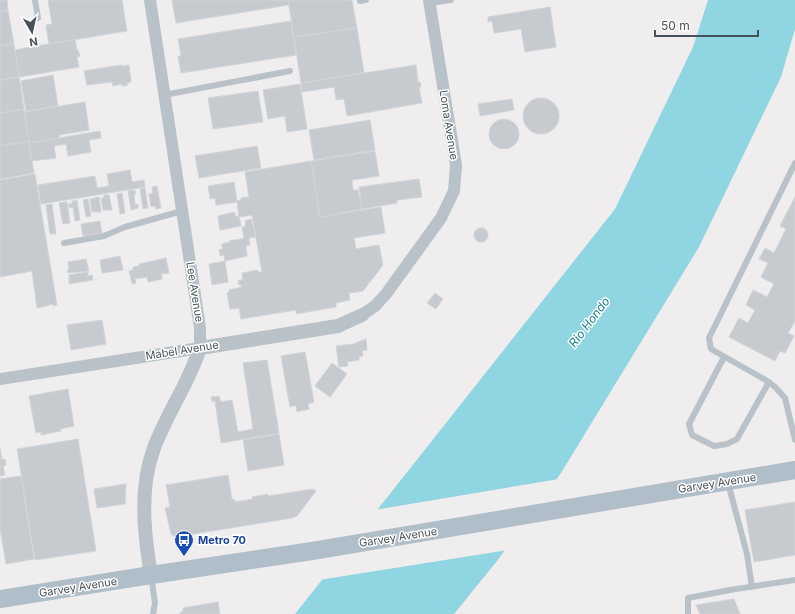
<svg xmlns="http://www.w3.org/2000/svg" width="795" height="614" font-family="Inter,sans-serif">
  <rect width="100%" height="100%" fill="#efeded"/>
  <path fill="#90d6e2" d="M708,0H795V29L781,77L699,247L561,473L497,561L454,614H295L615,209L693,47Z"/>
  <path fill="#efeded" d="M559,479L508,550L319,580L374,510Z"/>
  <path fill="#c7cacf" stroke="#d1d4d8" d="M0,0H7L8,11L0,12Z
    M48,0H122L127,31L49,44L46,25L52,24Z
    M172,0H288L289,5L176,23Z
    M288,0H352L357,28L294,37Z
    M550,7L556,47L525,52L521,29L494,33L492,21L488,22V17Z
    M8,11L14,44L0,46V12Z
    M291,21L296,55L181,73L178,56H181L178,39Z
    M357,28L364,73L301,83L294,37Z
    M75,39L77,51L78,50L80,56L77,57L79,67L19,77L15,50Z
    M14,44L19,77L0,80V46Z
    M121,65V66L129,65L131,82L127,83L128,85L122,86V84L113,86L112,82L87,85L84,71Z
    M416,65L418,82H420L421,87H419L422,103L347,116L344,99L336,100L334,87L302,92L301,83Z
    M53,75L58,106L26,111L21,81Z
    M19,77L24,109L0,113V80Z
    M300,84L307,129L287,132L285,116L268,119L263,90Z
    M258,91L263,122L213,129L208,98Z
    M523 116a18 18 0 1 1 36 0a18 18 0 1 1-36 0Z
    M512,99L514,110L480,116L478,104Z
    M85,102L89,130L59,135L60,138L29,143L24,112Z
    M24,109L29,141L0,146V113Z
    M489 134a15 15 0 1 1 30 0a15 15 0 1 1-30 0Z
    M370,120L375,150L314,160L309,130Z
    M100,131L101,138L89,140L91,152L68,156L66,144L54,146L56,158L32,161L29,143Z
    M29,141L34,173L0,179V146Z
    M257,146L261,168L199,178L195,156Z
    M375,151L379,176L352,180L353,190H358L362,209L320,217L311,161Z
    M311,161L320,217L381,207L385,233L354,238L356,249L379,245L383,265L363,291L349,293L350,300L336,303V307L296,314V310L241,319L239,308L230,309L227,293L229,292V290L242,287L241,285H239L238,280H243L242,273L257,270L258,272H262L252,215L239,217L237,202L216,205L215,198L210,199L208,186L234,182L237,201L241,200V198L249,197L245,172Z
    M130,170L132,182L144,180L145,187L41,204L38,185L95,176L97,188L109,186L107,174Z
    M35,174L57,305L53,306V304L37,308L32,271L0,277V180Z
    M419,179L422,197L397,200V203L362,209L359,187Z
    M157,186L161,208L156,209L155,206L151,207L149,194L153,193L152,187Z
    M145,188L148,208L143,209L140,189Z
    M133,190L135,191L136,194H134L135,205L138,204V208L131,210L128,191Z
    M122,193L125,213L120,214L117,194Z
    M104,195H109L112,210H103L101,198H104Z
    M99,197L101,212H92L90,199Z
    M795,197V321L788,333L794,336L785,353L780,351L775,361L729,337L739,318L748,323L755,310L746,305L753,290L767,297L774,284L761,277L768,263L759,259L765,248L774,253L786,229L780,226Z
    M88,199L91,216L86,217L83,200Z
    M77,200L80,220L75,221L73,207L69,208V203L72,205V201Z
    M67,202L70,223L63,224L59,203Z
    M52,204L56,234H50L46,205Z
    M235,212V216H239L241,226L220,230L218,216Z
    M251,219L256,237L249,238L250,245L246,246L247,256L225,261L224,255L220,256L219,250L222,249V244L230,242V240H236L244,238L242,227L246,226L245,221Z
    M100,221L102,233L83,236L81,224Z
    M474 235a7 7 0 1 1 14 0a7 7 0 1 1-14 0Z
    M120,256L123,270L102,273L100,260Z
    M166,258L169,273L161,274L162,279L148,282L147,277L135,279L136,283L132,284L129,271L133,270V267L139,266V264Z
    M86,259L89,271L68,273L67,270L69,269L68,262Z
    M225,261L228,282L212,285L209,264Z
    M88,272V276L92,275L93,280L69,284V275Z
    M435,293L443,299L436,309L427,303Z
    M102,320L106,344L71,350L67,325Z
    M366,339L367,350L362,351L363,356L359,357V360L347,362L348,366L339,367L336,346L353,344Z
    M305,352L314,402L308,404L309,409L297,412L296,405L290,407L281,356Z
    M267,360L279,433L221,443L215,401H212L211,397L219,396L221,402L232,400L238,432L253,429L243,363Z
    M332,363L347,374L330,397L315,386Z
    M68,389L74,426L60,429L61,431L41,435V432L36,433L29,396Z
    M279,434L284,465L248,471L243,440Z
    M78,439L96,551L35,560L17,449Z
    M0,448L2,460L5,459L6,465L3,466L5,475L0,476Z
    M228,475L232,500L234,499L235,502L253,499L252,497L268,494V496L313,489L316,491L297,516L292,518L175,537L171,534L165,508L170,507L166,485Z
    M21,476L34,559L6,564L0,529V479Z
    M126,484L125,504L97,508L94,489Z
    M795,502V555L754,562L745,510Z
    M734,599L740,614H700L696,605Z
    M218,602L220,614H179L182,611L183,612V608Z"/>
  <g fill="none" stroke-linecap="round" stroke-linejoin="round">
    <path stroke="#b9c2c8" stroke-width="6" d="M35,0L38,18
      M360,1L366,0
      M430,3L451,0
      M164,95L290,71
      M795,163L709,338L711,349L769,382L776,388L785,398L795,440
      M64,243L104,236L125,227L182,211
      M724,357L689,424L692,435L714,446L727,444L737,439L769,382
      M728,483L747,554L752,587
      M151,576L155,603L153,614
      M688,614V598L730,590L795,580"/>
    <path stroke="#b9c2c8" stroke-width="12" d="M362,315L375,306L386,294L441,218L454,191L456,165L429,0
      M0,379L200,348V328L150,0"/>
    <path stroke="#b9c2c8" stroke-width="14" d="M151,575C144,533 139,488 154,448C167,413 189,383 200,348L338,326L362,315"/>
    <path stroke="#afbec9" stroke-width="18" d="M0,599L151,575L312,551L795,470"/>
  </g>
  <defs>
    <g id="bus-pin" transform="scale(1)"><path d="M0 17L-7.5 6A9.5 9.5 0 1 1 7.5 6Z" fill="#1a4fb4" stroke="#fff"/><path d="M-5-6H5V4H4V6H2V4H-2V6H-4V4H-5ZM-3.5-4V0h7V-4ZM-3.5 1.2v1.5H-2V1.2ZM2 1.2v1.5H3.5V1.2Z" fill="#fff"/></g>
  </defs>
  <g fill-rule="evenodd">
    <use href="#bus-pin" x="184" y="540"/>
  </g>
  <g text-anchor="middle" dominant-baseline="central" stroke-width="3" stroke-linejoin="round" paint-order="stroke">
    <g font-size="11" fill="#475158" stroke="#fff">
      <text transform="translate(449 125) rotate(81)">Loma Avenue</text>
      <text transform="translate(195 292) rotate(81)">Lee Avenue</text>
      <text transform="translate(182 350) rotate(-9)">Mabel Avenue</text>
      <text transform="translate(717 483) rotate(-9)">Garvey Avenue</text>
      <text transform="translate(398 537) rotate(-9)">Garvey Avenue</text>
      <text transform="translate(78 587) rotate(-9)">Garvey Avenue</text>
    </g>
    <g font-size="11" font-weight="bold" fill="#164399" stroke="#fff" text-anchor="start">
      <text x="198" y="540">Metro 70</text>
    </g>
    <g font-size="12" font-style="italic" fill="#1a7f91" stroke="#fff">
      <text transform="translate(589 322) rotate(-53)">Rio Hondo</text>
    </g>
  </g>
  <g transform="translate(32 32) rotate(171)" stroke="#ffffff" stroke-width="3" paint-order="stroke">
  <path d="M0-3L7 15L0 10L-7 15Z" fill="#475158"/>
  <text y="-6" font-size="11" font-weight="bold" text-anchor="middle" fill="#475158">N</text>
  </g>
  <path d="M655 30v6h103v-6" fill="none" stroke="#475158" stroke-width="2"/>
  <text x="661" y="30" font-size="12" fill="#475158" stroke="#ffffff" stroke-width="3" paint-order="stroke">50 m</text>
</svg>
